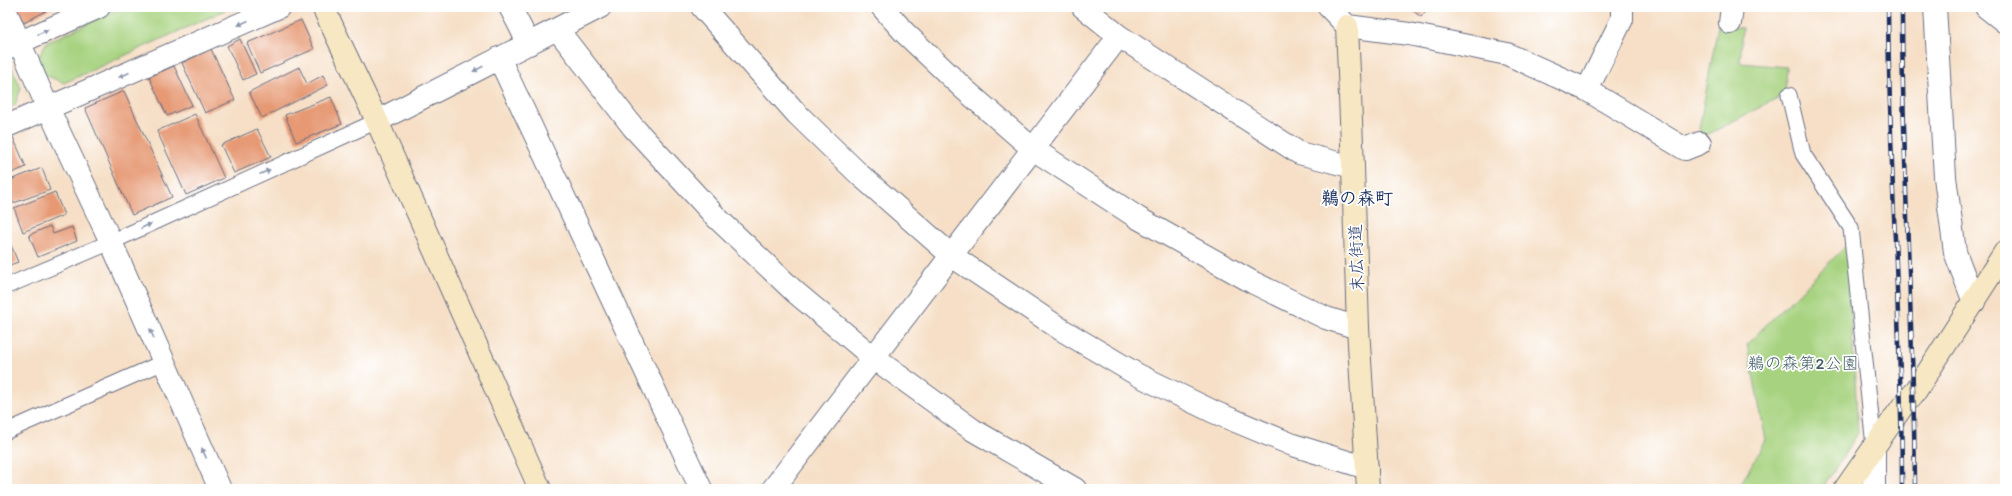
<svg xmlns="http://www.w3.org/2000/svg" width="2012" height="496" font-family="Itim,'Klee One',sans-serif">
  <rect width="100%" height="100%" fill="#fff"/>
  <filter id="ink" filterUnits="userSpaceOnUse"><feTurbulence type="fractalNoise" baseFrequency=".025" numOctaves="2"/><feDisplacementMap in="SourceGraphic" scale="8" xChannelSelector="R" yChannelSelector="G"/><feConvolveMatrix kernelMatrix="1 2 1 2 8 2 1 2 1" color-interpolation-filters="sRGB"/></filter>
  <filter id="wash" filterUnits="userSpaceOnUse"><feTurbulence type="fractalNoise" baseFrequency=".012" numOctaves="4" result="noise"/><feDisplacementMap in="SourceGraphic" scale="16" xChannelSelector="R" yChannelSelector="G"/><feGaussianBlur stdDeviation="0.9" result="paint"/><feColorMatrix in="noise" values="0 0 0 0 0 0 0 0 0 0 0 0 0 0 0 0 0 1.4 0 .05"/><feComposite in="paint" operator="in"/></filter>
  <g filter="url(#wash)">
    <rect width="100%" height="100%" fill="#f6dfc6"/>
    <path fill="#a7d380" stroke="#61816f" d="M123,7H232L64,83L45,75L39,57L46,43Z
      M1718,26L1743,28L1740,63L1787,67L1785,94L1705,136L1699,129Z
      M7,66L13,70L21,88L15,105L7,108Z
      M1847,245L1858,433L1822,489H1738L1766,440L1747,344Z"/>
    <g id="blocks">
      <path fill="#e69973" d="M15,7H53L24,23Z
        M1389,7H1398L1395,12Z
        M1408,7H1429L1421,17Z
        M301,20L314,49L260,73L247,43Z
        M240,39L256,74L243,80L227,46Z
        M211,49L235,100L205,113L182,63Z
        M174,66L192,105L167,116L149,77Z
        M299,67L307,84L323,75L328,85L262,118L249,92Z
        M124,91L172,197L132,215L85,108Z
        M331,97L342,124L296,142L285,115Z
        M195,114L224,178L186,195L157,131Z
        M257,129L271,157L234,173L221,145Z
        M13,137L26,167L7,175V140Z
        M42,168L50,190L11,204L7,194V181Z
        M55,192L64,215L23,232L14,208Z
        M50,226L53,234L72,227L77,241L38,257L29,235Z
        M7,236L18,262L7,266Z"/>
    </g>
  </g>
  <g filter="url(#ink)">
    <use href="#blocks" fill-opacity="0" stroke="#686d82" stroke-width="1"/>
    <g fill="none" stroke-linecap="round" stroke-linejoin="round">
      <g stroke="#686d82" stroke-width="17">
        <path id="lane" d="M1789,95L1803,154L1851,228L1874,446
          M7,286L111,242L377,121
          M7,431L164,362"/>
      </g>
      <g stroke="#686d82" stroke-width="24">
        <path id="street" d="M510,7L529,44
          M702,7L797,114L860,175L952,256L1062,330L1138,375L1214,412L1293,445L1367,468
          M882,7L905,33L964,89L1033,149L1138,218L1254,283L1326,318L1358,328
          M1083,7L1119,36L1299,153L1353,167
          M1329,7L1347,26L1409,34L1507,54L1587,90L1685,149L1700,143
          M1935,7L1945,177L1955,252L1974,302
          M1986,7L2005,22
          M7,14L48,108L111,242L220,489
          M1730,23L1732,7
          M557,29L633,127L717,218L795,292L874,358L973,430L1075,489
          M7,48L99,7
          M499,58L701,489
          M1587,90L1622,19V7
          M377,121L600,7
          M7,126L279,7
          M1874,446V489
          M773,489L1119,36"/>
      </g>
      <g stroke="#686d82" stroke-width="24">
        <path id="secondary" d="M323,7L377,121L540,489
          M1347,26L1353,167L1358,328L1368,489
          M1845,489L1902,407L1915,392L2005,252"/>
      </g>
      <use href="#lane" stroke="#fff" stroke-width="15"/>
      <use href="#street" stroke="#fff" stroke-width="22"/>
      <use href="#secondary" stroke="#f7e8c3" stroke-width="22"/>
      <g stroke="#1b2f5e" stroke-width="4.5">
        <path id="rail" d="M1888,7C1889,168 1902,328 1902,489
          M1902,7C1902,168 1914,328 1915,489"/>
      </g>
      <use href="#rail" stroke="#fff" stroke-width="3" stroke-dasharray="9" stroke-linecap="butt"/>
    </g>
    <defs><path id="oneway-solid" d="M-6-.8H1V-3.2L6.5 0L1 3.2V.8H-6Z"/></defs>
    <g fill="#8d97ae">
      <use href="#oneway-solid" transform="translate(243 23) rotate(156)"/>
      <use href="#oneway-solid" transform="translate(43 32) rotate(-24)"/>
      <use href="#oneway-solid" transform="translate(478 69) rotate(153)"/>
      <use href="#oneway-solid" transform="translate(124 75) rotate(156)"/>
      <use href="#oneway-solid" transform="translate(265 172) rotate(-24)"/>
      <use href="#oneway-solid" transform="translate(146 226) rotate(-24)"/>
      <use href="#oneway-solid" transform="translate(152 334) rotate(-114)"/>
      <use href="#oneway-solid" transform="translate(204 453) rotate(-114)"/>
    </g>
  </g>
  <g text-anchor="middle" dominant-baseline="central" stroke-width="3.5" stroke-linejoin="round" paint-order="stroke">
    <g font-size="17" fill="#1b2f5e" stroke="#fff">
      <text transform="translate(1356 258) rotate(-92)">末広街道</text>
    </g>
    <g font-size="17" fill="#456068" stroke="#fff">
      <text x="1803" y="363">鵜の森第2公園</text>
    </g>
    <g font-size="18" font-weight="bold" fill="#1b2f5e" stroke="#fff">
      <text x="1357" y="198">鵜の森町</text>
    </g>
  </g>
  <rect width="2012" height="496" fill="none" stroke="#fff" stroke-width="24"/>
</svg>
